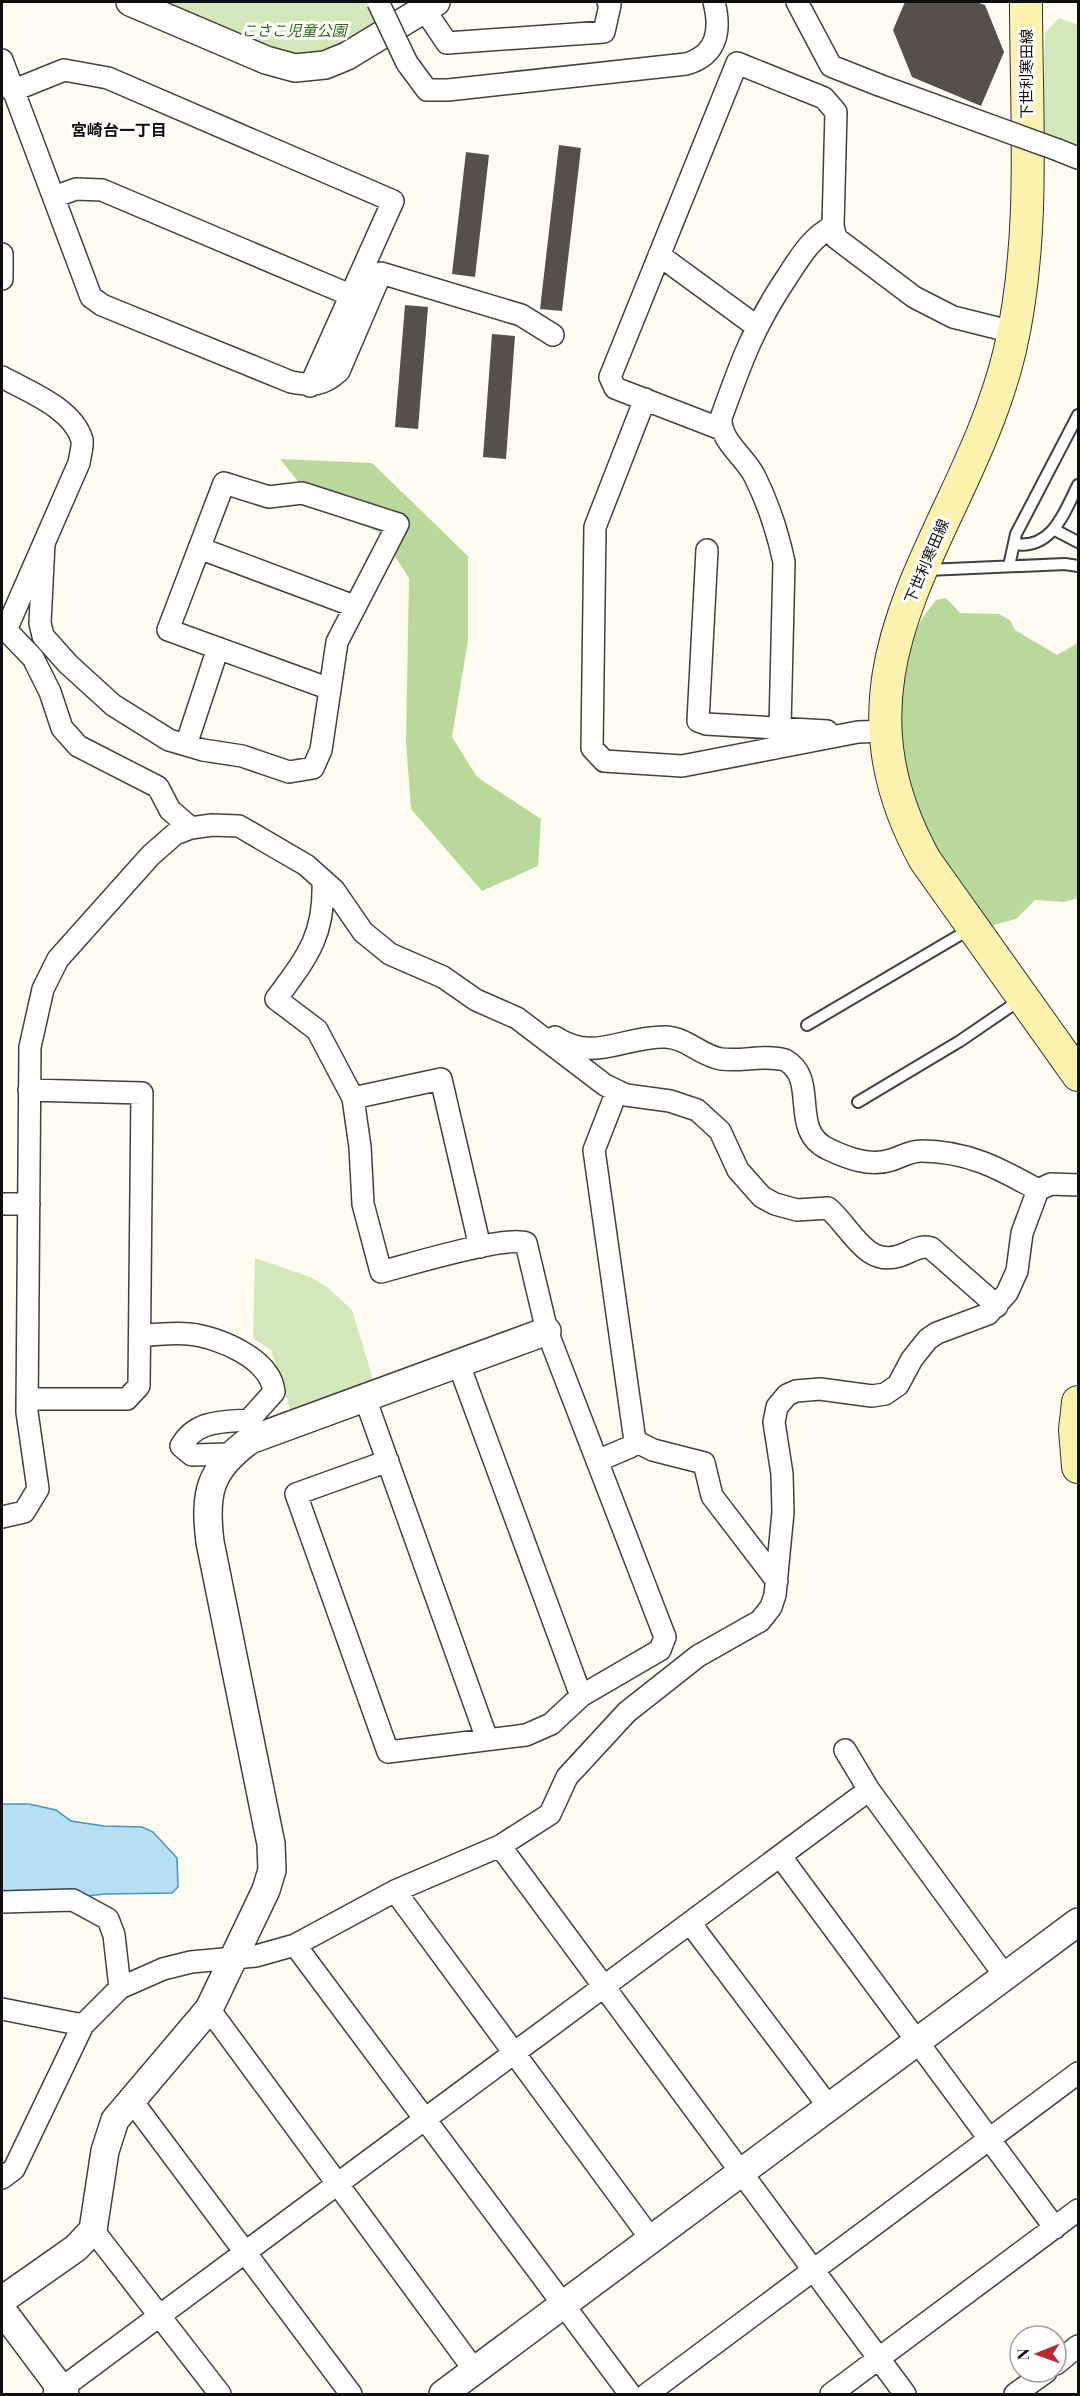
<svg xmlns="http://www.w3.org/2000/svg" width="1080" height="2396" font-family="'Playfair Display','Noto Sans JP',serif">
  <rect width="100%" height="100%" fill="#fffbf0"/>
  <path fill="#d3e8ba" d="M168,2H371L381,25L342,49L296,59L166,7Z
    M1059,18L1078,25V151L1043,137L1045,33Z
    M255,1258L310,1277L327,1287L352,1310L380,1402L297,1431L271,1350L253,1338Z"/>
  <path fill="#b8d99a" d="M280,459L372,463L468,556V640L452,737L477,777L541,819L538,866L482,891L411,809L406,741L409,578L380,533L314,501Z
    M946,598L960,613L999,614L1010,620L1015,630L1057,655L1078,643V898L1064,902L1035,900L1016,919L986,927L906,801L896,690L901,667L921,620L936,600Z"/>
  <path fill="#b6dff4" stroke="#3f96ca" stroke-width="1.5" d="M2,1804H29L56,1810L71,1821L104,1826L142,1827L153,1832L177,1858L178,1887L172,1893L105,1894L40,1901L2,1898Z"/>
  <path fill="#574f4b" d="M905,2H976L985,5L1004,52L981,106L912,77L893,30Z
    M559,145L581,148L562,311L540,309Z
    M466,152L489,155L475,277L452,274Z
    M405,305L428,307L418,429L395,427Z
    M492,334L515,336L506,459L483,457Z"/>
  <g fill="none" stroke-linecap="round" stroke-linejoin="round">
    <g stroke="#414141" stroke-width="14">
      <path id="service" d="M1055,530L1078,542
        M1014,544C1052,550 1064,513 1078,485
        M1009,566L1016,534L1078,415
        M927,570L1065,564L1078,566
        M807,1025L970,929
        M858,1102L960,1041L1020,1000"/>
    </g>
    <g stroke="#414141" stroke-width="24">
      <path id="minor" d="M797,2L831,66L879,85
        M424,9L447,43L604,32L610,5L608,2
        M2,60L91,297L102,305L291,382C311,386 323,386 339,371L381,273L521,315L553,335
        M407,63L427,90H448L686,64C718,55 721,29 714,2
        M12,91L64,70L108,78L393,201L310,386
        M1058,150L1078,158
        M54,197L76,189L102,190L350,295
        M2,254V279
        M659,255L756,326
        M2,377C27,391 73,408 82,440C83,446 80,456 79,463L6,630L2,628
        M645,399L595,527L592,748L604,761L682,766L858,732L886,731
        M721,429L615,388L610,377L737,63L824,98L836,112L833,226L836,238L914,297L953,317L1013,332
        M44,543L40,623L43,636L68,664L113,705L169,740L203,750L242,756L289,772L313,768L321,750L337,642L398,524L302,493L269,497L224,483L168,630L330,689
        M199,548L354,606
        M707,550L698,721L706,724L827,731
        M6,630L33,658L50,692L62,728L78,746L158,787L170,810L191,828
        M780,727L784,562C778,534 768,503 755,477C745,456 720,442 721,418C741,362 754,326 787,277C800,257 811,238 833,226
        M186,745L218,648
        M323,881C325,936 307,957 276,999L317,1030L353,1098L360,1147L363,1204L381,1272C408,1265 505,1235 526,1243L547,1331L665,1637L660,1650L581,1696L551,1724L526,1735L388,1752L296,1494L388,1461
        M555,1037C594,1063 623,1036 666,1037C687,1038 701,1056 721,1059C742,1062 765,1054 785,1060C820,1079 788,1130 828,1149C847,1158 870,1167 891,1160C901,1157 910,1151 921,1151C967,1151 999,1168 1038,1190
        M353,1098L441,1079L480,1247
        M2,1204H29
        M142,1335C157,1335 174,1332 189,1334C219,1337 271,1359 274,1392L249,1420C222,1422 196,1420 181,1446L192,1455L231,1454
        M459,1365L581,1696
        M365,1398L487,1739
        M27,1399H127L139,1386L142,1093L29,1090
        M635,1441L653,1450L704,1463L712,1496L777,1581
        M597,1461L630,1447L635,1441L594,1150L617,1091
        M2,1517L24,1512L38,1489L27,1412L30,1047L43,989L58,959L151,855L175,834L191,828L212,825L239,826L306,865L334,890L363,932L390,954L443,977L476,1000L517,1018L605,1085L626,1095L670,1101L697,1110L720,1131L738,1170L762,1197L775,1204L797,1210L828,1208C850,1226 865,1267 899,1256C909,1253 921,1244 931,1248L997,1306
        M845,1750L869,1790L1005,1976
        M500,1846L905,2394
        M781,1857L1055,2228
        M395,1891L651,2239
        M2,1902L73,1900L108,1919L114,1935L120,1988
        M690,1923L829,2107
        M295,1945L630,2394
        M2,2009L83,2025
        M209,2009L475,2371
        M132,2101L351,2394
        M2,2178L14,2169L83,2025L120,1988L163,1969L191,1962L256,1956L295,1945L395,1891L500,1846L550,1814L567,1777L627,1712L698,1656L760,1621L771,1607L775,1595L783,1512L782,1474L774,1422L777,1407L787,1395L796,1391L820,1389L872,1396L885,1394L898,1385L912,1359L928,1339L937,1333L988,1314L1007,1293L1017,1271L1022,1233L1038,1190L1051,1184L1078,1185
        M93,2230L220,2394
        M1056,2364L1078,2346
        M54,2394L869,1790
        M647,2394L1078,2073
        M831,2394L1078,2210
        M1015,2394L1046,2372"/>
    </g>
    <g stroke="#414141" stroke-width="30">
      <path id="tertiary" d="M130,2L266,60L295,68L325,65L347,56L436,2
        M2,2300L76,2248L93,2230L105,2151L115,2120L209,2009L266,1890L272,1870L271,1844L210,1542C204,1493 209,1470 250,1440L547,1331
        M2,2310L65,2394
        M443,2394L1078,1922"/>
    </g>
    <g stroke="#303030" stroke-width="34">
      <path id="secondary" d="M1026,2C1026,116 1036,237 1010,350C966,535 814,659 925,860L1078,1075
        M1078,1402L1075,1430L1078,1467"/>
    </g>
    <use href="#service" stroke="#fff" stroke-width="10"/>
    <use href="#minor" stroke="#fff" stroke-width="21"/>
    <use href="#tertiary" stroke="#fff" stroke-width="27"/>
    <use href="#secondary" stroke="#fdf2ad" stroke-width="32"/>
    <g stroke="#414141" stroke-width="24" stroke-linecap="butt">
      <path id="minor-bridge" d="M378,2L407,63
        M879,85L1058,150"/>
    </g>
    <use href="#minor-bridge" stroke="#fff" stroke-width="21"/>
  </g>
  <g text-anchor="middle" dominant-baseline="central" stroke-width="6" stroke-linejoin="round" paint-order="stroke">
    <g font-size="15" font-style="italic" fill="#306520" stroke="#fff">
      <text x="294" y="30">こさこ児童公園</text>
    </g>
    <g font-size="15" fill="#0e0e0e" stroke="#fff">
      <text transform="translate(1026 74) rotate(-90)">下世利寒田線</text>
      <text transform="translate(926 561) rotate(-67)">下世利寒田線</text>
    </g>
    <g font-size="16" font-weight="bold" fill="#0e0e0e" stroke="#fff">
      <text x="119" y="129">宮崎台一丁目</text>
    </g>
  </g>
  <rect width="1080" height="2396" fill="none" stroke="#0e0e0e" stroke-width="6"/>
  <g transform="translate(1038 2354) rotate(269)"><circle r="28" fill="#ffffff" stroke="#9f9f9f" stroke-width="1.5"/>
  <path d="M0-4.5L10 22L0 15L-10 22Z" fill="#bb2a34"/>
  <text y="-9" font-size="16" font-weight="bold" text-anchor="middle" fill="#0e0e0e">N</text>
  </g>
</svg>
